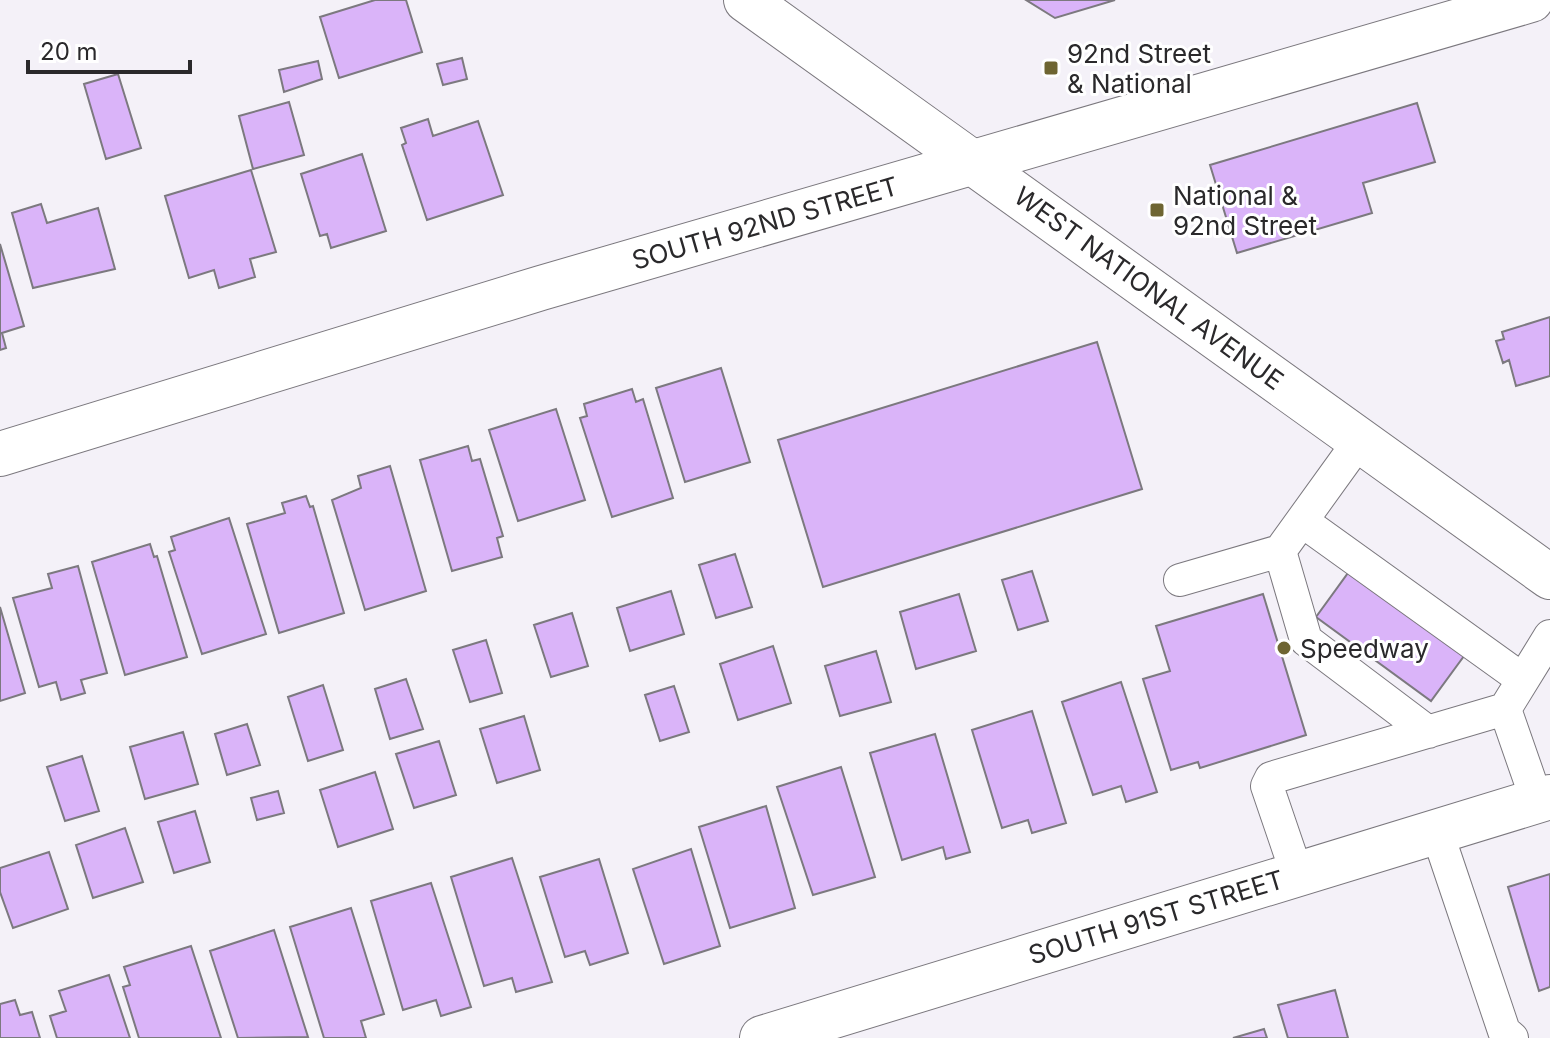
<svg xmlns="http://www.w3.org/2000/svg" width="1550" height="1038" font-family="Inter,sans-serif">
  <rect width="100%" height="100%" fill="#f4f1f8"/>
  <path fill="#dab4f9" stroke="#7c797f" stroke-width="2" d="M375,0H406L422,52L339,78L320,17Z
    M1026,0H1115L1055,18Z
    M462,58L467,79L443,85L437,64Z
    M318,61L322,79L284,92L279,70Z
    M118,74L141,148L106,159L84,84Z
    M289,102L304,155L253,169L239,116Z
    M1417,103L1435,162L1363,183L1372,213L1237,253L1210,165Z
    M428,119L433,136L478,121L503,195L427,220L402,145L406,143L401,128Z
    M362,154L386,231L331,248L327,234L320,236L301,174Z
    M251,170L276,252L250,259L255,277L219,288L214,270L189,278L165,196Z
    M41,204L47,223L98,208L115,269L33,288L12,213Z
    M0,244L24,326L2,333L6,348L0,350Z
    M1550,317V376L1516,386L1509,360L1503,363L1496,341L1504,339L1502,332Z
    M1097,342L1142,489L823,587L778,440Z
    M721,368L750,462L685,482L656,388Z
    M632,389L636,402L643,399L673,498L612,517L580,418L587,416L584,404Z
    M556,409L585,500L518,521L489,430Z
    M468,446L472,461L480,459L503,536L497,538L502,557L452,571L420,460Z
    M390,466L426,591L365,610L332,500L361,488L358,476Z
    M306,496L310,507L313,506L344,613L279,633L247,524L285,513L282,503Z
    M229,518L266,634L202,654L169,552L175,550L171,537Z
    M150,544L154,557L157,556L187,657L125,675L92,562Z
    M735,554L752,607L716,618L699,565Z
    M78,566L107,673L81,680L85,693L61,700L56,682L39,687L13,598L52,588L48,574Z
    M1032,571L1048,621L1018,630L1002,580Z
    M1348,573L1464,656L1431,701L1316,617Z
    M671,591L684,634L630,651L617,608Z
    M959,594L976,651L916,669L900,612Z
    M1263,594L1306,735L1200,768L1198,762L1171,770L1143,679L1170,671L1156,626Z
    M0,607L25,693L0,701Z
    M572,613L588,666L551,677L534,625Z
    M486,640L502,693L470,702L453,650Z
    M773,646L791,703L738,720L720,664Z
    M876,651L891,702L840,716L825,666Z
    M406,679L423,729L390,739L375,689Z
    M1121,682L1157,792L1126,802L1121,786L1093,795L1062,702Z
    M323,685L343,750L308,761L288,697Z
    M674,686L689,732L660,741L645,695Z
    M1032,711L1066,823L1032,833L1028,820L1002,828L972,730Z
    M524,716L540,770L497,783L480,729Z
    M247,724L260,765L227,775L215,734Z
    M183,732L198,784L145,799L130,747Z
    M935,734L970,852L946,859L943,847L902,860L870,753Z
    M439,741L456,795L414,808L396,754Z
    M82,756L99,811L65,821L47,767Z
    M841,767L875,877L813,895L777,787Z
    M375,772L393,829L338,847L320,790Z
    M278,791L284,813L257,820L251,798Z
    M766,806L795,908L730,928L699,827Z
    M195,811L210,862L174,873L158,822Z
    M125,828L143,882L93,898L76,845Z
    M691,849L720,946L664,964L633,869Z
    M49,852L68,909L13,928L0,892V868Z
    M512,858L552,982L516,992L512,978L484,986L451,877Z
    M599,859L628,953L590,965L585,951L565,957L540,877Z
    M1550,874V987L1539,991L1508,887Z
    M431,883L471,1007L441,1016L436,1000L403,1010L371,901Z
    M351,908L384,1014L361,1021L366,1038H324L290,927Z
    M274,930L308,1037L238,1038L210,951Z
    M191,946L221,1038H139L123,987L130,985L124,967Z
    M109,975L130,1038H57L50,1016L66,1011L59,991Z
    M1335,990L1348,1038H1288L1278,1005Z
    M15,1000L20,1015L32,1012L40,1038H0V1004Z
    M1264,1029L1267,1038H1233Z"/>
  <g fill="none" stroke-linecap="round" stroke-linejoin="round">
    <g stroke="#7b787e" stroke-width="34">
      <path id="lane" d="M1302,521L1522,679
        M1280,551L1306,640L1428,732
        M1180,580L1280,551L1360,440
        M1537,801L1505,709L1550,636
        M1437,832L1504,1031L1512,1038
        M1297,874L1267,786L1271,778L1505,709"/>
    </g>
    <g stroke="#7b787e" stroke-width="46">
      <path id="street" d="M762,1038L1550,797"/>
    </g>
    <g stroke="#7b787e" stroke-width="46">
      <path id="secondary" d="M746,0L1550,577
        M0,454L541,288L1531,0"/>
    </g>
    <use href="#lane" stroke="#fff" stroke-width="32"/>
    <use href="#street" stroke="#fff" stroke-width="44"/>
    <use href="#secondary" stroke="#fff" stroke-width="44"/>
  </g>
  <g fill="#6e6532" stroke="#fff" stroke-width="3">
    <rect x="1043" y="60" width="16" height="16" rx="4"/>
    <rect x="1149" y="202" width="16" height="16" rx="4"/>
    <circle cx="1284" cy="648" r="8"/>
  </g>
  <g text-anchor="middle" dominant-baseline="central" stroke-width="6" stroke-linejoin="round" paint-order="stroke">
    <g font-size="26" fill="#2a292b" stroke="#fff" text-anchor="start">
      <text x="1067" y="53">92nd Street<tspan x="1067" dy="30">&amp; National</tspan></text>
      <text x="1173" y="195">National &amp;<tspan x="1173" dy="30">92nd Street</tspan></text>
      <text x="1300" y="648">Speedway</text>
    </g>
    <g font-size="26" fill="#2a292b" stroke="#fff">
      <text transform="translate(765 223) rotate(-16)">SOUTH 92ND STREET</text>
      <text transform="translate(1149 288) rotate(36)">WEST NATIONAL AVENUE</text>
      <text transform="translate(1156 917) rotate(-17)">SOUTH 91ST STREET</text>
    </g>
  </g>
  <path d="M28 60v12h162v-12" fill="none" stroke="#2a292b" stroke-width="4"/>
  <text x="40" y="60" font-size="24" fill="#2a292b" stroke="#ffffff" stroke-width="6" paint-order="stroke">20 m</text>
</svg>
